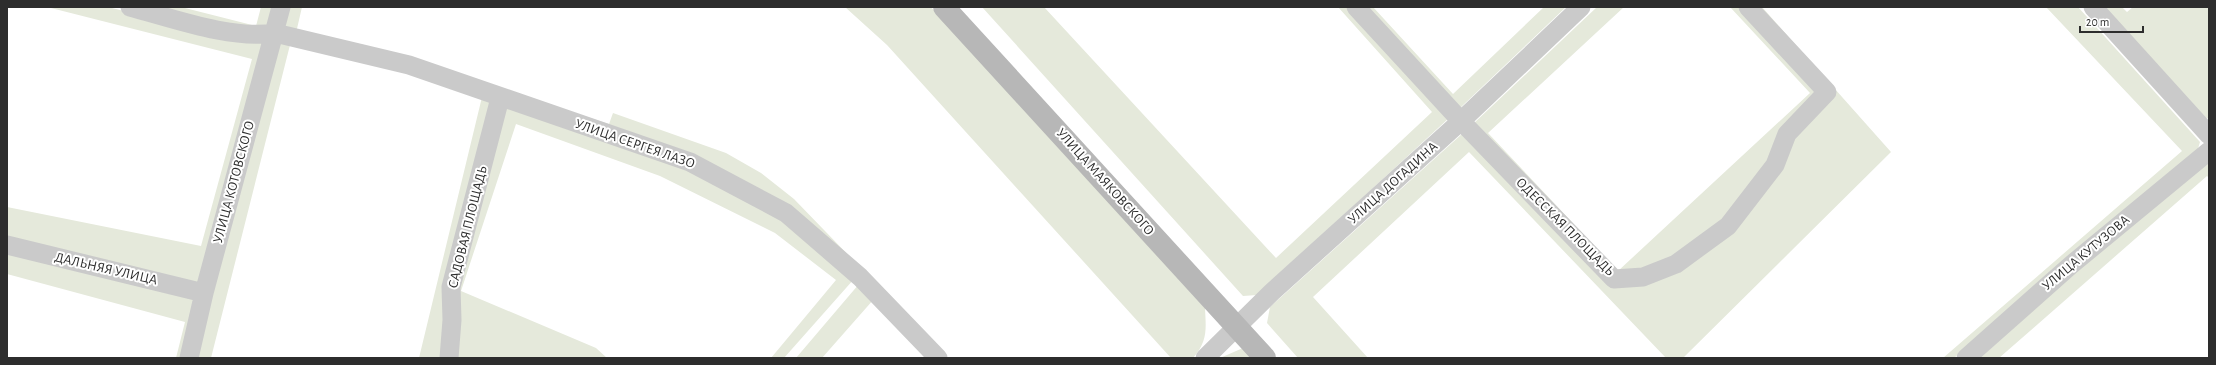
<svg xmlns="http://www.w3.org/2000/svg" width="2216" height="365" font-family="'Alegreya Sans',sans-serif">
  <rect width="100%" height="100%" fill="#fff"/>
  <path fill="#e5e9db" d="M47,7H108L228,37L266,43L201,286L7,239V207L201,246L252,59Z
    M151,7H181L256,26L261,7H273L267,29L259,32Z
    M289,7H302L296,33L454,75L609,124L613,113L726,153L761,173L794,199L948,358H944L864,275L692,158L283,31Z
    M845,7H930L933,9L1205,308C1206,329 1208,341 1193,358H1171L887,45Z
    M982,7H1044L1276,258L1432,112L1338,7H1348L1449,118L1257,295L1243,296Z
    M1363,7H1373L1453,94L1544,7H1566L1459,109Z
    M1597,7H1624L1488,133L1618,271L1810,93L1730,7H1762L1891,152L1683,358H1666L1469,152L1313,297L1368,358H1298L1267,323L1270,307L1473,124Z
    M2046,7H2078L2200,142L2197,152L2061,265L1954,358H1943L2182,151Z
    M2104,7H2122L2127,12L2133,7H2209V119L2204,117Z
    M280,39L291,41L211,358H195Z
    M482,97L495,101L446,358H419Z
    M503,106L686,165L783,218L854,279L784,358H771L836,280L775,233L660,176L516,124L461,291L596,348L607,358H452L455,289Z
    M2209,161V178L2207,176L1999,358H1978L2067,276Z
    M7,253L197,299L184,358H176L185,322L7,274Z
    M859,284L874,299L822,358H796Z
    M1243,348L1251,358H1220Z"/>
  <g fill="none" stroke-linecap="round" stroke-linejoin="round">
    <path stroke="#cacaca" stroke-width="19" d="M130,7C172,18 232,40 275,33L409,65L690,162L786,213L860,277L938,358
      M1356,7L1461,121L1614,279L1643,277L1676,264L1728,226L1775,165L1787,134L1827,92L1748,7
      M2093,7L2209,135
      M7,245L204,293
      M189,358L204,293L281,7
      M449,358L452,320L451,287L500,98
      M1205,358L1272,292L1461,121L1581,7
      M1966,358L2071,265L2209,151"/>
    <path stroke="#b7b7b7" stroke-width="22" d="M944,7L1265,358"/>
  </g>
  <g text-anchor="middle" dominant-baseline="central" stroke-width="4" stroke-linejoin="round" paint-order="stroke">
    <g font-size="14" fill="#2d2d2d" stroke="#fff">
      <text transform="translate(635 144) rotate(19)">УЛИЦА СЕРГЕЯ ЛАЗО</text>
      <text transform="translate(234 182) rotate(-75)">УЛИЦА КОТОВСКОГО</text>
      <text transform="translate(1105 182) rotate(48)">УЛИЦА МАЯКОВСКОГО</text>
      <text transform="translate(1393 183) rotate(-42)">УЛИЦА ДОГАДИНА</text>
      <text transform="translate(468 227) rotate(-76)">САДОВАЯ ПЛОЩАДЬ</text>
      <text transform="translate(1565 227) rotate(45)">ОДЕССКАЯ ПЛОЩАДЬ</text>
      <text transform="translate(2086 253) rotate(-40)">УЛИЦА КУТУЗОВА</text>
      <text transform="translate(106 269) rotate(13)">ДАЛЬНЯЯ УЛИЦА</text>
    </g>
  </g>
  <rect width="2216" height="365" fill="none" stroke="#2d2d2d" stroke-width="16"/>
  <path d="M2080 26v6h63v-6" fill="none" stroke="#2d2d2d" stroke-width="2"/>
  <text x="2086" y="26" font-size="12" fill="#2d2d2d" stroke="#ffffff" stroke-width="3" paint-order="stroke">20 m</text>
</svg>
